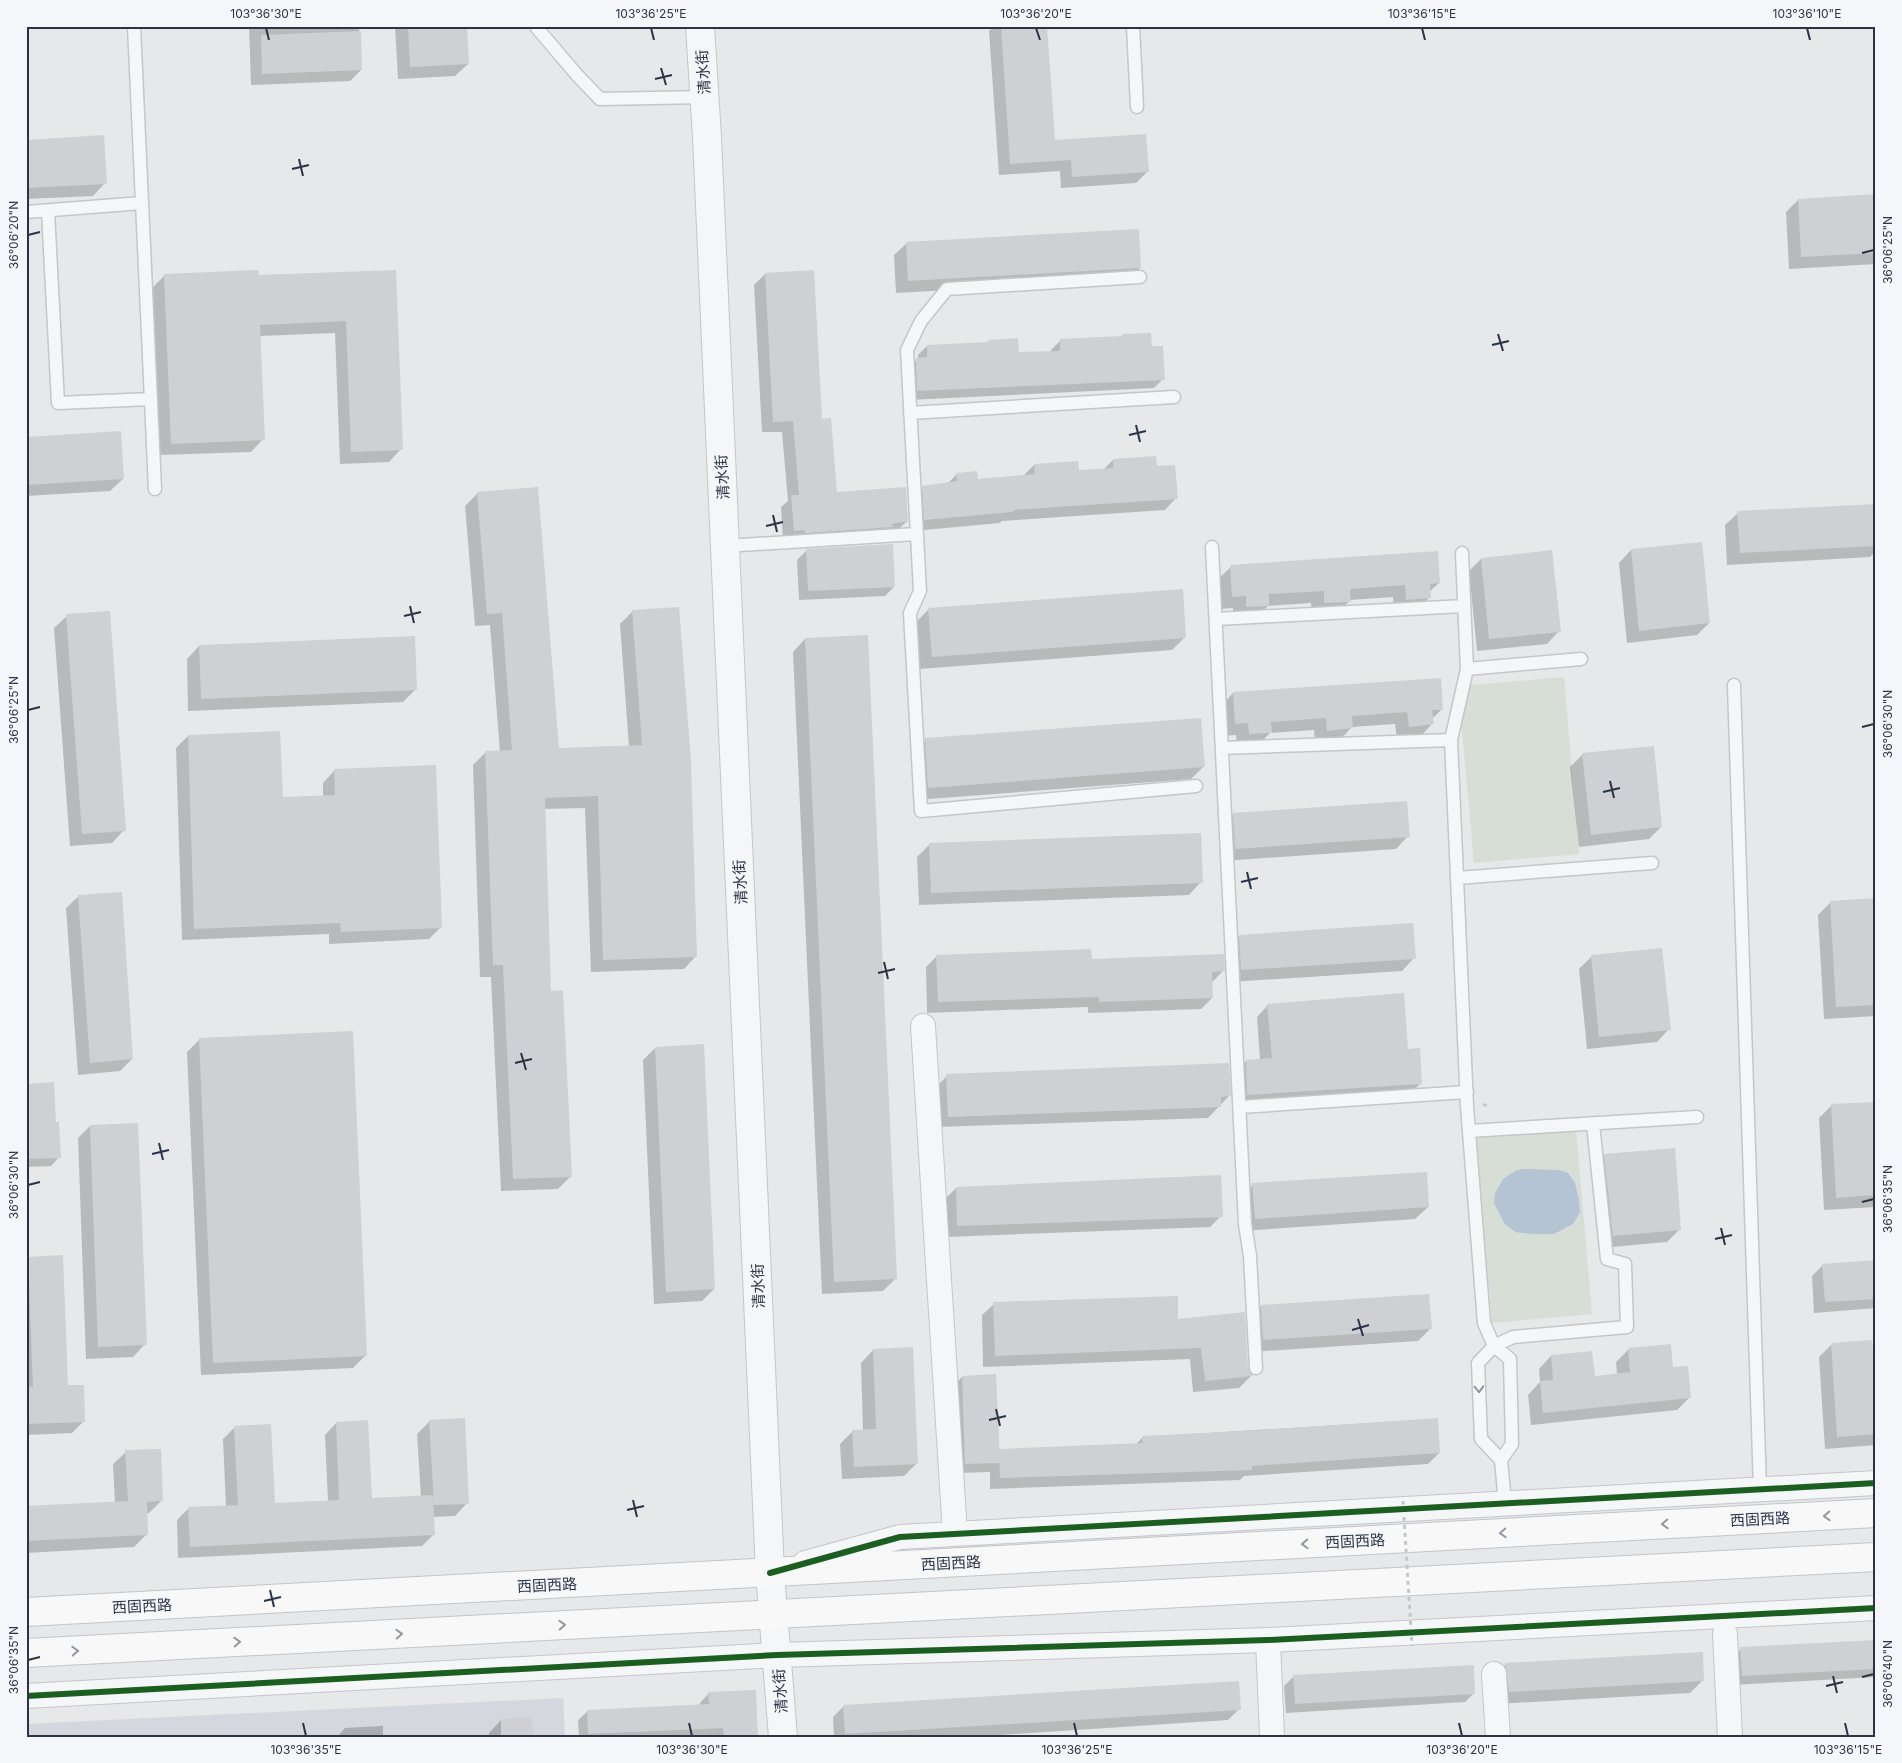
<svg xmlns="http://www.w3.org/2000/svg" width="1902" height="1763" font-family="Inter,'Noto Sans SC',sans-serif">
  <rect width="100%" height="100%" fill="#e6e8ea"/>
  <path fill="#d4d7dd" d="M563,1698L565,1737H26V1724Z"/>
  <path fill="#d6ded6" d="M1564,677L1579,854L1474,863L1458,686Z
    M1576,1129L1592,1314L1492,1323L1476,1137Z"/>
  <path fill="#b4c4d5" d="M1523,1169L1559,1170L1568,1173L1575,1183L1579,1200L1580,1212L1573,1224L1554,1234H1534L1515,1232L1504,1223L1494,1203L1495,1193L1503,1179L1515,1171Z"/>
  <path fill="#0003" d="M249,26H359L361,70L350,81L251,85Z
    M395,26H466L468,64L455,76L398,79Z
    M994,26H1046L1053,142L1148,171L1136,183L1061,188L1060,171L999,175L989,31Z
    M26,141L105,183L93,196L26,199Z
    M1876,195V264L1789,269L1786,212L1798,200Z
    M907,243L1140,268L1127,280L896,293L894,255Z
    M395,271L401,449L389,462L340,464L335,333L260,336L263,439L251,452L159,455L153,287L165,275L257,276Z
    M765,274L821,420L836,493L907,521L896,532L783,541L781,507L788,501L782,432H762L754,285Z
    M1122,335L1151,348L1163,379L1154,388L908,400L907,368L918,359V355L927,346L987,343L989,341L1018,353H1051V350L1060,341L1120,338Z
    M26,438L123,479L110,491L26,496Z
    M1113,460L1156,468L1176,498L1165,510L1002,521L1000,523L913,531L912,499L923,487L947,484L957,474L977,481L1023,476L1034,465L1078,472L1103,470Z
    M478,493L557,750L629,747L620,624L633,611L696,956L684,969L591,972L585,808L544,809L550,992L571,1176L558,1189L501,1191L491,977H480L473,765L486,752H500L490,625L475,626L465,506Z
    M1876,505V551L1870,557L1727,565L1725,525L1738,513Z
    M807,550L894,587L885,596L799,600L797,560Z
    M1631,550L1709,623L1697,635L1627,643L1619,563Z
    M1481,559L1559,631L1547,644L1477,651L1469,571Z
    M1231,567L1439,583L1429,592L1430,597L1417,610L1394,612L1393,597L1350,600L1337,614L1312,615L1311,603L1268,606L1256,618L1234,619L1233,608L1220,609L1218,579Z
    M929,609L1185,637L1172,650L920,669L916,622Z
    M67,616L124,830L112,843L70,846L54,628Z
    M805,639L896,1278L883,1291L822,1294L793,652Z
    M199,646L416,689L403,702L188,711L187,659Z
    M1233,693L1442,709L1432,719V724L1420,737L1397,739L1395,724L1352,727L1339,741L1315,743L1314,730L1270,733L1258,745L1237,746L1236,735L1223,736L1221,706Z
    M188,736L282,798L323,796V783L335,770L441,927L429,939L329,944V934L182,940L176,748Z
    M926,740L1203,767L1191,779L916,800L913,752Z
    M1583,754L1661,827L1649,839L1579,847L1570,767Z
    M1234,814L1408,836L1396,849L1223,861L1221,827Z
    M930,844L1201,882L1189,895L919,905L917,857Z
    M79,896L132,1059L120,1071L78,1075L66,908Z
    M1876,900V1016L1824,1019L1818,915L1831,902Z
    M1240,936L1414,958L1402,971L1229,982L1227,949Z
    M937,956L1091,960L1223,971L1211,983L1212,998L1201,1009L1088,1013V1007L927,1013L926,967Z
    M1591,957L1669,1029L1657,1042L1587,1049L1579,969Z
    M1268,1005L1407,1050L1421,1083L1410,1094L1236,1106L1235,1072L1246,1061L1260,1060L1257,1017Z
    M200,1039L365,1356L353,1368L201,1375L187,1052Z
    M655,1048L714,1289L702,1301L654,1304L643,1060Z
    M947,1076L1229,1096L1208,1118L937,1127L936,1087Z
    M26,1085L54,1124L59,1157L51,1166L26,1167Z
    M1876,1103V1207L1824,1210L1819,1118L1831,1106Z
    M90,1126L145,1344L133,1357L86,1359L78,1138Z
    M1605,1155L1680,1229L1667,1242L1601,1248L1592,1168Z
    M1253,1185L1428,1207L1415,1219L1242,1231L1240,1197Z
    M956,1188L1221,1216L1210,1227L946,1237L945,1199Z
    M62,1257L67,1386L84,1421L72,1433L26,1435V1258Z
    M1876,1261V1308L1814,1313L1812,1276L1823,1265Z
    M994,1304L1177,1321L1251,1376L1239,1388L1193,1392L1190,1359L983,1367L982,1315Z
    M1261,1306L1430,1329L1418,1341L1251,1352L1249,1319Z
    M1832,1344L1876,1399V1445L1825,1449L1819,1357Z
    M873,1350L917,1463L904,1476L842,1479L840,1444L853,1431H863L861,1363Z
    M1628,1350L1672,1369L1690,1397L1677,1410L1531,1425L1528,1395L1540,1382L1539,1369L1551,1356L1594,1377L1617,1375L1616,1362Z
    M962,1377L998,1452L1135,1445L1143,1437L1437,1419L1439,1453L1428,1464L1244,1476L1240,1480L990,1489V1472L957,1473L953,1386Z
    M430,1421L467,1503L455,1516L433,1517L434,1534L422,1546L178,1558L177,1520L188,1509L226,1507L223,1439L234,1428L274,1504L328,1502L325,1435L336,1423L371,1499L421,1497L417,1434Z
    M126,1452L162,1500L149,1513H146L147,1534L134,1547L26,1553V1507L115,1503L113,1464Z
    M1876,1641V1677L1733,1685L1731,1658L1741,1649Z
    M1506,1664L1703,1680L1690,1693L1497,1704L1493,1677Z
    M1294,1676L1474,1693L1465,1702L1286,1713L1284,1686Z
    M709,1693L756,1737H579L578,1720L588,1711L700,1706V1703Z
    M844,1706L1239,1709L1228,1720L969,1737H834L833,1717Z
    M501,1720L532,1737H489V1733Z
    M383,1726V1737H337L345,1728Z"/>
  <path fill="#ced0d3" d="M408,26H467L469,64L410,67Z
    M1001,26H1047L1055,140L1146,134L1149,172L1072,177L1071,160L1010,164Z
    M361,31L362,70L262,74L261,35Z
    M104,135L107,184L26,188V140Z
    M1876,194V253L1801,257L1798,199Z
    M1139,229L1141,268L908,281L906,242Z
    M258,270L259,275L396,270L403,450L351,452L346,321L260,325L265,440L171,444L164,274Z
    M814,270L822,419L831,418L837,492L906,487L908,521L892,524L893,527L805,533V530L794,531L791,495H799L793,421L773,422L765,273Z
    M1151,333L1152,346H1163L1165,380L917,391L916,358L927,357V345L989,342V340L1018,338L1019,352L1060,351V339L1122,336V334Z
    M121,431L124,479L26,485V437Z
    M1156,456L1157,466L1175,465L1178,499L1013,510V512L924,520L922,486L957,481L956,473L977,471L978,479L1035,474L1034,464L1078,461L1079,470L1113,468V459Z
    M538,487L559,748L642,745L632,610L679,607L691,761L697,957L603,960L598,796L545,798L551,991L563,990L572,1177L513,1179L503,965H493L485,751L512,750L502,613L487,614L477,492Z
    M1876,504V546L1740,553L1737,511Z
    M1702,542L1710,623L1639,631L1631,549Z
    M893,544L895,587L808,591L806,549Z
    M1552,550L1561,632L1489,639L1481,558Z
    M1438,551L1440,583L1430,584L1431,598L1406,600L1405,585L1350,589L1351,602L1324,603V591L1269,594V606L1246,607V596L1232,597L1230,565Z
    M1183,589L1186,638L932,657L928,608Z
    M110,611L126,831L82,834L66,614Z
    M868,635L897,1279L834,1282L805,638Z
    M415,636L417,690L201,699L199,645Z
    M1441,678L1443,710H1432L1434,724L1409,727L1407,712L1352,716L1353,728L1327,731L1326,718L1271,722L1272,733L1249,734L1248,723L1235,724L1233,692Z
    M1201,718L1205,767L928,788L925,738Z
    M280,731L283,797L335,795L334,769L436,765L442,928L341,932L340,923L194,929L188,735Z
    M1654,746L1662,827L1591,835L1582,753Z
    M1407,801L1410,837L1235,849L1233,813Z
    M1201,833L1203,883L931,893L929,843Z
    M122,892L133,1059L90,1063L78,895Z
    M1876,898V1005L1836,1007L1830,901Z
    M1413,923L1416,959L1241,970L1239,935Z
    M1662,948L1671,1030L1599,1037L1591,955Z
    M1091,949L1092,959L1224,954L1225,971L1212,972L1213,998L1099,1002V997L938,1002L936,955Z
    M1404,993L1408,1049L1420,1048L1422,1084L1247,1095L1246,1060L1272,1058L1267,1004Z
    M353,1031L367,1356L213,1363L199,1038Z
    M704,1044L715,1289L666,1292L655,1047Z
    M1229,1063L1231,1096L1221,1097V1107L948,1117L946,1074Z
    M54,1082L56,1122H59L61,1158L26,1159V1084Z
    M1876,1102V1195L1836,1198L1831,1104Z
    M138,1123L147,1345L98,1347L90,1125Z
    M1675,1148L1681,1230L1613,1236L1604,1154Z
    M1427,1172L1429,1207L1255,1219L1252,1183Z
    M1221,1175L1223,1217L957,1226L956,1187Z
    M63,1255L68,1385H84L85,1422L26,1424V1387H33L28,1257Z
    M1876,1260V1299L1825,1302L1822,1264Z
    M1429,1294L1432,1329L1263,1340L1261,1305Z
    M1178,1296V1319L1245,1312L1248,1368L1253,1376L1205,1381L1201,1348L995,1356L993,1302Z
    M1872,1340L1876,1403V1434L1837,1437L1831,1343Z
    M1671,1344L1673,1367L1688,1366L1691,1398L1543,1413L1540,1381L1553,1380L1551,1355L1592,1351L1595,1376L1630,1372L1628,1348Z
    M913,1347L918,1464L854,1467L852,1430L876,1429L873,1349Z
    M996,1374L1000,1463L965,1464L962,1376Z
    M465,1418L469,1504L434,1505L429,1420Z
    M1438,1418L1440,1453L1252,1466V1470L1000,1478L999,1449L1143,1443L1142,1436L1263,1430Z
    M368,1420L372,1498L433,1495L435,1535L190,1547L188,1507L238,1505L234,1426L271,1424L275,1503L339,1500L336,1422Z
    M161,1449L163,1501L147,1502L148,1535L26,1541V1506L128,1501L125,1450Z
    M1876,1640V1669L1742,1676L1740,1647Z
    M1703,1652L1704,1681L1509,1692L1505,1663Z
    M1474,1665L1475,1694L1295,1704L1293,1675Z
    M1239,1681L1241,1710L845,1734L843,1705Z
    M756,1690L758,1737H724L723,1728L588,1734L587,1710L709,1704L708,1692Z
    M532,1717L533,1737H501V1719Z"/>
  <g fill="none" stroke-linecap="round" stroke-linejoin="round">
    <g stroke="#c4c6c8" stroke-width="15">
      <path id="service" d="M134,26L155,489
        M1133,26L1137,107
        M537,28L577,75L600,99L705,97
        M48,211L58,403L151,399
        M26,212L142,203
        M1140,277L947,289L921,321L907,350L920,591L910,613L921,811L1196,786
        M910,413L1174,397
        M725,546L916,534
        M1212,547L1245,1224L1250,1256L1256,1368
        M1462,553L1467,669L1451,740L1467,1106L1484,1323L1494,1346L1510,1359L1512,1444L1501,1460
        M1216,619L1464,606
        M1467,669L1581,659
        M1734,685L1760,1489
        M1222,748L1451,740
        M1457,878L1652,863
        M1240,1107L1467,1092
        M1469,1131L1697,1117
        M1505,1503L1501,1460L1481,1439L1478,1363L1494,1346L1513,1337L1627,1327L1625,1264L1607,1259L1593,1124"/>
    </g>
    <g stroke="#c4c6c8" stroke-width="26">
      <path id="minor" d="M923,1026L955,1534
        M805,1563L900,1537L1876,1483
        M1725,1634L1730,1737
        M1268,1640L1272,1737
        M1494,1674L1498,1737
        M26,1696L777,1655L1268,1640L1876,1608"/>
    </g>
    <g stroke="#c4c6c8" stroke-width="30">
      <path id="tertiary" d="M700,26L707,137L770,1573L783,1737"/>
    </g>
    <g stroke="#c2c5c8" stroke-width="30">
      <path id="primary" d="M26,1612L1876,1513
        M26,1653L1876,1557"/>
    </g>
    <path stroke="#c5c6ca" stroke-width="3" stroke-dasharray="4 4" stroke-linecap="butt" d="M1483,1105H1491"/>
    <use href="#service" stroke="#f5f6f7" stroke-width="12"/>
    <use href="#minor" stroke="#f5f6f7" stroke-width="24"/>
    <use href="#tertiary" stroke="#f5f6f7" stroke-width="28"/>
    <use href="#primary" stroke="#f8f8f8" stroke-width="28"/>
    <path stroke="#c5c6ca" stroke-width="3" stroke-dasharray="4 4" stroke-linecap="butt" d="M1403,1501L1412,1646"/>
    <g stroke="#f4f6f9" stroke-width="9">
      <path id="cycleway" d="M770,1573L900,1537L1876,1483
        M26,1696L777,1655L1268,1640L1876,1608"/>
    </g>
    <use href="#cycleway" stroke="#1b5e20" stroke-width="6"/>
  </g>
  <defs><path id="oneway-chevron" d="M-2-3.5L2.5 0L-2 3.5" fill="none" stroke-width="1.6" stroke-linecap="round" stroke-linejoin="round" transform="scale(1.25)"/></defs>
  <use stroke="#90959e" href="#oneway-chevron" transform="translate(1479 1389) rotate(88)"/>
  <g stroke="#92969e">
    <use href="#oneway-chevron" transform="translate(1827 1516) rotate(177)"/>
    <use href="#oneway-chevron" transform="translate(1665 1524) rotate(177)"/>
    <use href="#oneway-chevron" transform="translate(1503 1533) rotate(177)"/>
    <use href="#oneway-chevron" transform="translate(1305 1544) rotate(177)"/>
    <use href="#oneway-chevron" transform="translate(562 1625) rotate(-3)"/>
    <use href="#oneway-chevron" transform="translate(399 1634) rotate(-3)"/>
    <use href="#oneway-chevron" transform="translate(237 1642) rotate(-3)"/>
    <use href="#oneway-chevron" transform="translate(75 1651) rotate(-3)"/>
  </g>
  <path fill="none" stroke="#2b3445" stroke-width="2" d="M266,28L269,40M651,28L654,40M1036,28L1040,40M1422,28L1425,40M1807,28L1810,40M661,68L666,85M655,79L672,75M299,159L303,176M292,169L309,165M28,235L40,232M1862,253L1874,250M1498,334L1503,351M1492,345L1509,341M1136,425L1140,442M1129,435L1146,431M773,515L777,532M766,526L783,522M410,606L414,623M404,616L421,612M28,710L40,707M1862,727L1874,724M1610,781L1614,798M1603,792L1620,788M1247,872L1251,889M1241,882L1258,878M884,962L888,979M878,973L895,969M521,1053L526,1070M515,1063L532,1059M159,1143L163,1160M152,1154L169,1150M28,1185L40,1182M1862,1202L1874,1199M1721,1228L1725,1245M1715,1239L1732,1235M1358,1319L1363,1336M1352,1330L1369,1325M996,1409L1000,1426M989,1420L1006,1416M633,1500L637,1517M627,1510L644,1506M270,1590L274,1607M264,1601L281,1597M28,1660L40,1657M1833,1676L1837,1693M1862,1677L1874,1674M1826,1686L1843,1682M303,1723L306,1736M689,1723L692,1736M1074,1723L1077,1736M1459,1723L1462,1736M1845,1723L1848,1736"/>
  <g text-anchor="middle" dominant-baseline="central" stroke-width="4" stroke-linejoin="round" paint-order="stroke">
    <g font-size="15" fill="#2b3445" stroke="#f4f6f9">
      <text transform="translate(703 72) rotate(-94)">清水街</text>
      <text transform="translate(722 477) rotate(-93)">清水街</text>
      <text transform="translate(740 882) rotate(-93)">清水街</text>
      <text transform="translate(758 1286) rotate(-92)">清水街</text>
      <text transform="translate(1760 1519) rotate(-3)">西固西路</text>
      <text transform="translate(1355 1541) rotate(-3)">西固西路</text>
      <text transform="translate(951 1563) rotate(-3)">西固西路</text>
      <text transform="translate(547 1585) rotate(-3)">西固西路</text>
      <text transform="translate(142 1606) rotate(-3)">西固西路</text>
      <text transform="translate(780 1691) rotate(-94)">清水街</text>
    </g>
  </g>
  <rect width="1902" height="1763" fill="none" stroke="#f4f6f9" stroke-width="55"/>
  <rect x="28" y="28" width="1846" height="1708" fill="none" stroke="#2b3445" stroke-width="2"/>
  <g font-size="12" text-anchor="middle" fill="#2b3445">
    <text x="266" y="18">103°36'30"E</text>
    <text x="651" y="18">103°36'25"E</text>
    <text x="1036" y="18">103°36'20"E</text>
    <text x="1422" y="18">103°36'15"E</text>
    <text x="1807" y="18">103°36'10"E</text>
    <text transform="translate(14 235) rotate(-90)" y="4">36°06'20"N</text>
    <text transform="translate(1888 250) rotate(-90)" y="4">36°06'25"N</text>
    <text transform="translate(14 710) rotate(-90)" y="4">36°06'25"N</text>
    <text transform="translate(1888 724) rotate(-90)" y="4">36°06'30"N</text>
    <text transform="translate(14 1185) rotate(-90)" y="4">36°06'30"N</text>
    <text transform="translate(1888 1199) rotate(-90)" y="4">36°06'35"N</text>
    <text transform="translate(14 1660) rotate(-90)" y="4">36°06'35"N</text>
    <text transform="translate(1888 1674) rotate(-90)" y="4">36°06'40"N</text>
    <text x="306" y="1754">103°36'35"E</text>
    <text x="692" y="1754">103°36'30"E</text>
    <text x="1077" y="1754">103°36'25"E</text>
    <text x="1462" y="1754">103°36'20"E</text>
    <text x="1848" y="1754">103°36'15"E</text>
  </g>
</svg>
